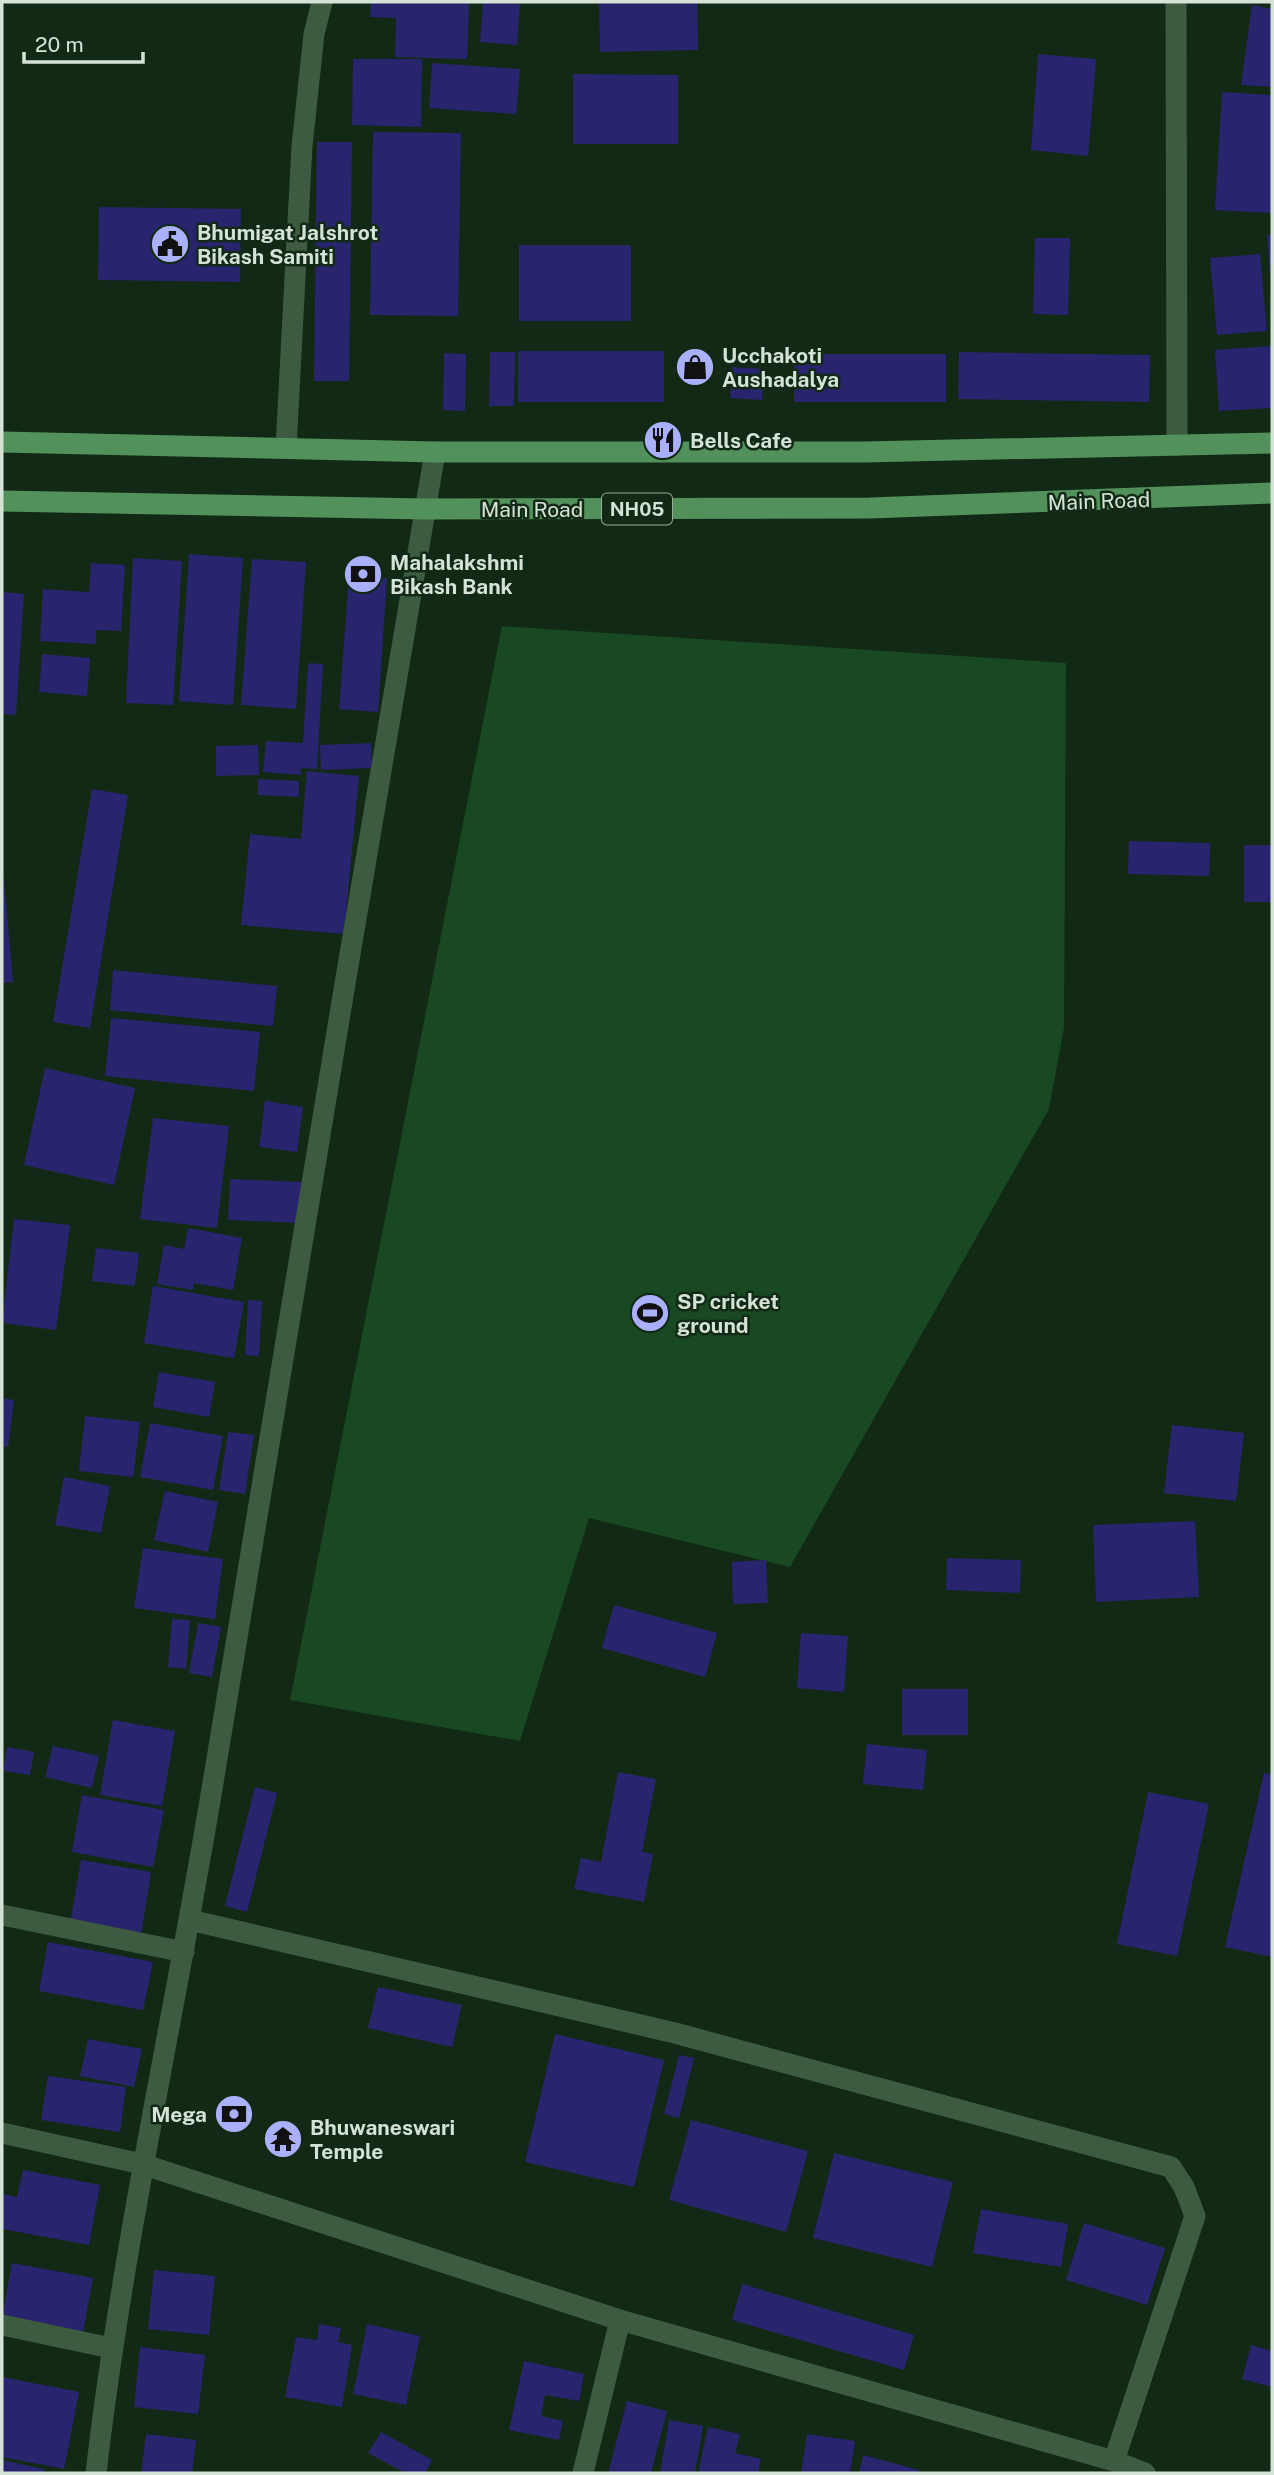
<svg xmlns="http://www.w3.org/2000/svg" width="1274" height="2475" font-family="'Public Sans',sans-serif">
  <rect width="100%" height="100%" fill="#122915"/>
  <path fill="#184922" d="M502,626L1066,663L1064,1028L1049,1109L790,1567L589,1518L520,1741L290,1700Z"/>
  <path fill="#29246e" d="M371,2H469L467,59L395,57L396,18L370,17Z
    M483,2L520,4L517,45L480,42Z
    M599,2H697L698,50L600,52Z
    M1252,5L1272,9V87L1241,85Z
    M1038,54L1096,59L1088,156L1031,150Z
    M353,59H422L421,127L352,125Z
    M432,63L520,69L516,114L429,108Z
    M573,74L678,75V144H573Z
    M1222,92L1272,95V213L1215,210Z
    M373,132L461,133L458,316L370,315Z
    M317,142H352L349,381H314Z
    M99,207L241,209L240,282L98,280Z
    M1267,235H1272V274H1270Z
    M1035,238H1070L1068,315L1033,314Z
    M519,245H631V321H519Z
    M1260,254L1267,331L1217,335L1210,258Z
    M1271,346L1272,408L1219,411L1215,350Z
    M518,351H664V402H518Z
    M490,352H515L514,406H489Z
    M959,352L1150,355L1149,402L958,399Z
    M444,353L466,354L465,411L443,410Z
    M794,354H946V402H794Z
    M732,367L764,369L762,400L730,398Z
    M189,554L243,558L233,705L179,701Z
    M133,558L182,561L173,705L126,703Z
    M252,559L306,562L296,709L241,705Z
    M91,563L125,565L121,631L96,630V644L40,641L43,589L89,592Z
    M349,576L387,578L378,712L339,709Z
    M2,592L24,594L16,715L2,714Z
    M42,654L90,658L87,696L39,692Z
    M308,663L323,664L317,769L301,768V775L263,772L266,741L303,743Z
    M371,743L372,768L321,770L320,745Z
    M258,745L259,775L216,776V746Z
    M307,771L359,776L344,934L241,925L250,834L301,839Z
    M258,779L299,781V797L258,795Z
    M92,789L128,795L90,1028L53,1022Z
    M1129,841L1210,843L1209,876L1128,874Z
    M1244,845H1272V902H1244Z
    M2,858L13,982L2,983Z
    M113,970L277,986L273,1026L110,1010Z
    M111,1018L260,1032L254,1091L105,1076Z
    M45,1068L135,1088L114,1185L24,1165Z
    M265,1101L303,1107L297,1152L259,1147Z
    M153,1118L229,1126L217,1228L140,1219Z
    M230,1179L302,1182L300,1223L228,1220Z
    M14,1219L70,1225L56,1330L2,1323Z
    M188,1228L242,1238L233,1290L194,1283L193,1290L157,1284L164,1245L184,1249Z
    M96,1248L139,1253L135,1286L92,1281Z
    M153,1286L244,1302L234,1358L144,1343Z
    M248,1300L262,1301L259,1356L245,1355Z
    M159,1372L215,1382L209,1417L153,1407Z
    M2,1398L14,1400L8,1447L2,1446Z
    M85,1416L140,1422L133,1477L79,1471Z
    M150,1423L223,1436L213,1490L140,1477Z
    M1172,1425L1244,1433L1236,1501L1164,1493Z
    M228,1432L254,1435L245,1494L219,1490Z
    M64,1477L110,1486L101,1533L55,1525Z
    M165,1491L218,1502L208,1552L154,1540Z
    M1195,1521L1199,1597L1096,1602L1093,1525Z
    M143,1548L223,1559L215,1619L134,1608Z
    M947,1558L1021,1560L1020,1593L946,1590Z
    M766,1560L768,1603L733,1604L732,1562Z
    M614,1605L717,1633L705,1677L602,1648Z
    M172,1619L190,1620L186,1669L168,1667Z
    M198,1623L221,1627L212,1677L189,1673Z
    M801,1633L848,1636L844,1692L797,1688Z
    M902,1689H968V1735H902Z
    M113,1720L175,1731L162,1806L100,1795Z
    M867,1744L927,1750L923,1790L863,1784Z
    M53,1746L99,1756L92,1788L45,1777Z
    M7,1747L34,1752L30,1775L3,1771Z
    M618,1772L656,1779L642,1852L653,1854L644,1902L574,1889L581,1858L601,1862Z
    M1264,1773L1272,1775V1957L1225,1947Z
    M255,1787L277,1793L247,1912L225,1906Z
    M1148,1792L1209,1804L1177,1956L1117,1944Z
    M82,1795L164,1810L153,1867L72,1852Z
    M81,1860L151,1872L141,1935L70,1924Z
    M48,1942L153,1962L143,2010L39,1991Z
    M378,1987L462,2005L452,2047L368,2028Z
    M555,2034L664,2060L634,2187L525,2162Z
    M88,2039L142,2049L134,2087L80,2076Z
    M679,2055L694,2058L679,2118L664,2114Z
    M48,2076L126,2087L120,2132L41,2120Z
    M691,2120L808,2151L786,2232L669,2200Z
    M834,2153L953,2182L932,2267L813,2238Z
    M23,2170L100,2185L89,2245L2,2229V2194L17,2197Z
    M981,2209L1068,2224L1061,2267L973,2253Z
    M1084,2223L1165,2248L1147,2305L1066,2280Z
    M12,2263L93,2278L83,2332L2,2317Z
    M154,2270L215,2276L209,2335L148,2329Z
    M742,2284L914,2335L904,2370L732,2320Z
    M319,2324L341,2328L338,2342L352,2345L342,2407L285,2397L296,2337L317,2340Z
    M367,2324L420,2336L406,2405L353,2394Z
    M1251,2345L1272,2351V2387L1242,2379Z
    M140,2347L205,2355L198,2414L134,2407Z
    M524,2361L584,2374L579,2401L545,2395L541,2416L563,2421L559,2440L509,2430Z
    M2,2377L79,2392L64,2469L2,2457Z
    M627,2401L667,2411L651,2473H608Z
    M669,2420L703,2426L695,2473H660Z
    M708,2427L740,2434L735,2453L761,2459L758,2473H698Z
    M381,2432L432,2460L425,2473H405L368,2453Z
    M146,2434L196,2440L192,2473H141Z
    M807,2434L855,2441L850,2473H801Z
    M863,2455L919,2470L918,2473H859Z
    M2,2460L44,2469L43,2473H2Z"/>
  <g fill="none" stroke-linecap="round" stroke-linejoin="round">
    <path stroke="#3d5b40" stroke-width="21" d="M1176,2L1177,445
      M286,448L302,146L314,34L322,2
      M2,1915L184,1952
      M190,1920L675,2033L1171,2167L1184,2187L1195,2216L1114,2461
      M2,2133L142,2164L620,2320L1114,2461L1145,2473
      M2,2325L111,2348
      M96,2473C123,2241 175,2013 213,1783C287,1340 358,895 435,452
      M583,2473L620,2320"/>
    <path stroke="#52915b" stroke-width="21" d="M2,442L435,452H865L1272,443
      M2,501L425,509L870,508L1272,493"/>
  </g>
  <defs>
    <g id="civic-disc" transform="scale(2.0125)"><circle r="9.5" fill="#aab0fb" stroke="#122915"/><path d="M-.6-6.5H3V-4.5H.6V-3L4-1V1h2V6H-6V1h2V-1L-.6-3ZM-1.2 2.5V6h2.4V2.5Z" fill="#111"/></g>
    <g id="shop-disc" transform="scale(2.0125)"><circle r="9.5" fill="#aab0fb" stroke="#122915"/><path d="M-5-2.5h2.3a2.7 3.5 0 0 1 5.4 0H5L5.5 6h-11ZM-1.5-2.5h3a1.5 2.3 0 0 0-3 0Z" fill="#111"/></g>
    <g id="restaurant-disc" transform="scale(2.0125)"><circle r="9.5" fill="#aab0fb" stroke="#122915"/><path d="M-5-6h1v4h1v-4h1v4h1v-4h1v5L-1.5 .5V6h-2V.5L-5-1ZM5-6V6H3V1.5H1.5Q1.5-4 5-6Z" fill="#111"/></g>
    <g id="bank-disc" transform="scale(2.0125)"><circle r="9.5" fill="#aab0fb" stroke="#122915"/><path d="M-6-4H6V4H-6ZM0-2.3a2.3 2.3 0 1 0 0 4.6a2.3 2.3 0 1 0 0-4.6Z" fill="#111"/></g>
    <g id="stadium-disc" transform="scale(2.0125)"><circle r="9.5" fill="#aab0fb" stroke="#122915"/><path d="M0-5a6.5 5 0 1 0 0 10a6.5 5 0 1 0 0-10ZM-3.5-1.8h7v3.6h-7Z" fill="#111"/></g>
    <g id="temple-disc" transform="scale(2.0125)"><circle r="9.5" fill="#aab0fb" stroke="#122915"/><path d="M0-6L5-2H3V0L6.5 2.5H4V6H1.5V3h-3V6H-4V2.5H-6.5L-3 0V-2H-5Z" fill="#111"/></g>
  </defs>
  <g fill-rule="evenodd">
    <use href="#civic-disc" x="170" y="244"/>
    <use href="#shop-disc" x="695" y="367"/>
    <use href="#restaurant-disc" x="663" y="440"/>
    <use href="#bank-disc" x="363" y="574"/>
    <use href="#stadium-disc" x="650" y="1313"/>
    <use href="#bank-disc" x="234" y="2114"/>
    <use href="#temple-disc" x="283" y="2139"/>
  </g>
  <g text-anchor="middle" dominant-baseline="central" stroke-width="5" stroke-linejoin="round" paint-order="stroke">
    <rect fill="#122915" stroke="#9aab9c" stroke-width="2" x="602" y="493.5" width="70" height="31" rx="5"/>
    <g font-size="19" font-weight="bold" fill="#d5e3d6">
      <text x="637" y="509">NH05</text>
    </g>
    <g font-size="21" font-weight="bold" fill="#d5e3d6" stroke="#122915" text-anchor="start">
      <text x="197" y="232">Bhumigat Jalshrot<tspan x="197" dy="24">Bikash Samiti</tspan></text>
      <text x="722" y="355">Ucchakoti<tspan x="722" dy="24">Aushadalya</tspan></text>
      <text x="690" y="440">Bells Cafe</text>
      <text x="390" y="562">Mahalakshmi<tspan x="390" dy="24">Bikash Bank</tspan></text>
      <text x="677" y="1301">SP cricket<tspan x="677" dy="24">ground</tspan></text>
      <text x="207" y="2114" text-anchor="end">Mega</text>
      <text x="310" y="2127">Bhuwaneswari<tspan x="310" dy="24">Temple</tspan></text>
    </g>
    <g font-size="21" fill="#d5e3d6" stroke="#122915">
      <text transform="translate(1099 501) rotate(-2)">Main Road</text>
      <text x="532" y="509">Main Road</text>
    </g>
  </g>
  <rect width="1274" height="2475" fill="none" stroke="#d5e3d6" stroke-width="7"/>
  <path d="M24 52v10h119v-10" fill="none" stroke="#d5e3d6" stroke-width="3.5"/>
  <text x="35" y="52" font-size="21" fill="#d5e3d6" stroke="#122915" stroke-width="5" paint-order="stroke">20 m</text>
</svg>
